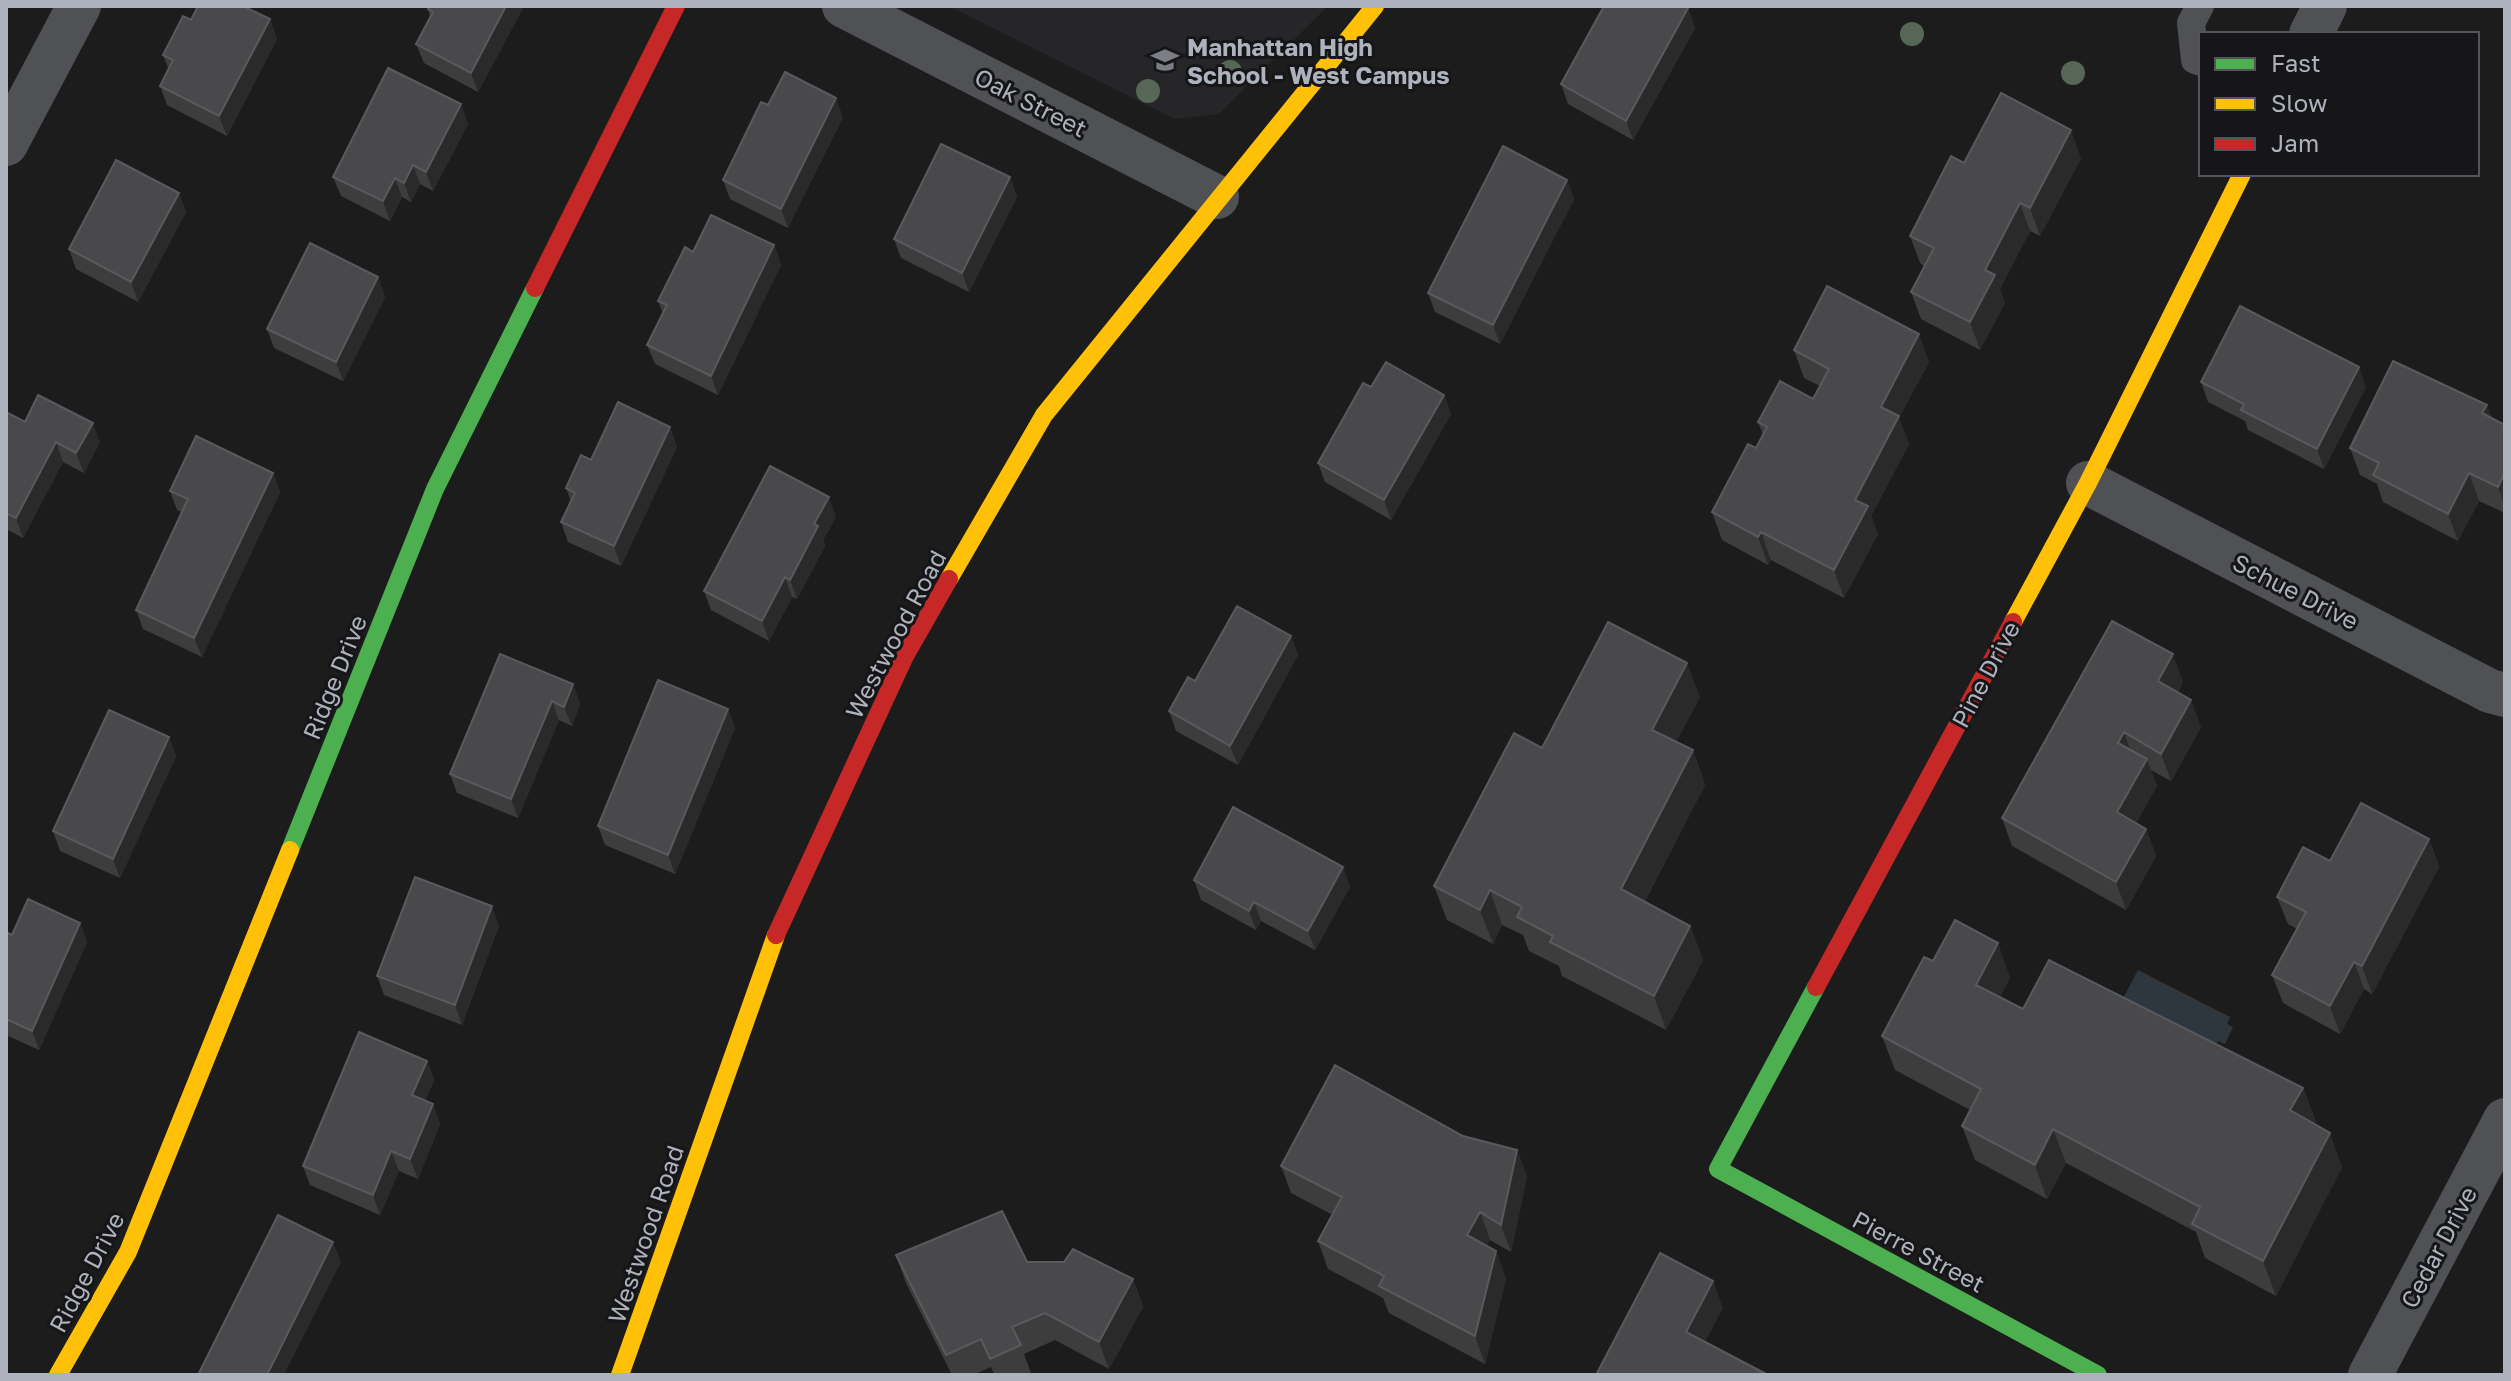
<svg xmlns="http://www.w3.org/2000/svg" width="2511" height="1381" font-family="'Golos Text',sans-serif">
  <rect width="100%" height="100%" fill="#1c1c1c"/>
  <path fill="#262628" d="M949,6H1328L1219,114L1175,119Z"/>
  <path fill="#2f373e" d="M2138,970L2230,1017L2227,1024L2233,1027L2225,1044L2218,1041L2207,1062L2115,1014Z"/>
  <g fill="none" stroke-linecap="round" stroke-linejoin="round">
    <path stroke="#505155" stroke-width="28" d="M2200,6L2191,23L2195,60L2201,62"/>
    <path stroke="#505155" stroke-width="44" d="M844,6L1217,197
      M2311,34L2325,6
      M6,144L79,6
      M2088,483L2490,691L2505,695
      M2370,1375L2505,1120"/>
    <path stroke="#4caf50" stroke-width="18" d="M290,850L435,489L535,288
      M1816,987L1718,1169L2098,1375"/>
    <path stroke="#ffc107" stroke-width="18" d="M949,579L1044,415L1375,6
      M2013,622L2088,483L2242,174
      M58,1375L128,1252L290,850
      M620,1375L776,935"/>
    <path stroke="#c62828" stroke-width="18" d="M535,288L676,6
      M776,935L905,656L949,579
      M1816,987L2013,622"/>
  </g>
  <g fill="#566757">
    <circle cx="1912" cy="34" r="12"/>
    <circle cx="1230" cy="72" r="12"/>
    <circle cx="2073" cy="73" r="12"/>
    <circle cx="1148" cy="91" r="12"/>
  </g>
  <path fill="#3d3d3e" d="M429,6H524L478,92L424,63L416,44L430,17L428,9Z
    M1688,8L1695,28L1633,140L1568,104L1561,84Z
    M270,19L277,39L227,136L167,105L160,86L168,68L163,55L191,20Z
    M461,104L468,124L433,191L420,184L411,202L402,197L390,221L341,196L333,177Z
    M843,117L788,228L730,199L723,180Z
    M2081,158L2040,236L2030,231L2000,289L2005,303L1980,350L1921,319L1911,292L1924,266L1920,263L1910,236L1964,163Z
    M1010,177L1017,197L969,292L901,258L894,239Z
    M1567,180L1574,199L1500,344L1435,312L1428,293Z
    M179,193L186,212L138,302L76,269L69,249Z
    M774,245L781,265L718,395L655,364L647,345L663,314L658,301L693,252Z
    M378,277L385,297L343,381L274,348L267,329Z
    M1794,350L1929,362L1899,418L1909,444L1871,516L1878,534L1844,598L1771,560L1768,565L1722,540L1712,512L1756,448L1763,435L1758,422L1813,399L1820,386L1804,378Z
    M2201,382L2366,387L2324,469L2248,430L2245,421L2208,402Z
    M1371,387L1444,395L1451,414L1391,520L1325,482L1318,463Z
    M6,412L25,422L100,442L84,473L63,462L23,538L6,529Z
    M2491,418L2505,425V513L2479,501L2458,541L2383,502L2377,484L2360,475L2350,448Z
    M670,427L677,447L621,566L568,542L561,522L571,502L566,488L591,460Z
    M273,473L280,492L202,657L143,629L136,610L182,512L177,510L170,491Z
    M836,517L823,540L825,546L797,599L792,597L769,641L711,610L704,591Z
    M1291,636L1298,655L1238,765L1176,731L1169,711L1195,681Z
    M2183,682L2178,692L2201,727L2171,781L2151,770L2157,786L2136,823L2146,829L2156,856L2126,910L2012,846L2002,818Z
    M573,684L580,704L572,726L559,720L518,818L457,793L450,774Z
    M1700,697L1676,742L1693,750L1705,785L1645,901L1690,926L1703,960L1666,1030L1562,976L1559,966L1529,951L1523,935L1502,925L1493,944L1447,920L1434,886L1542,748Z
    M728,709L735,728L675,874L605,845L598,826Z
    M169,737L176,756L120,878L60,851L53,831Z
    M2429,839L2439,867L2372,994L2364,989L2340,1034L2283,1003L2272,975L2297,929L2288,924L2277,897L2330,861Z
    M1343,867L1350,887L1315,950L1261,921L1256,930L1201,900L1194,880Z
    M80,923L87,942L39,1050L6,1035V932L12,935Z
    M499,926L462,1025L384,995L377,976Z
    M1933,961L2010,977L2000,997L2023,1009L2303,1088L2316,1122L2314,1124L2342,1167L2276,1296L2205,1258L2196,1232L2066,1163L2047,1199L1975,1160L1962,1126L1970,1110L1895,1070L1882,1036Z
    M427,1061L434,1080L425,1101L433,1104L440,1124L418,1179L399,1171L380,1215L310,1185L303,1166Z
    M1463,1136L1517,1150L1527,1177L1511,1252L1490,1240L1486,1246L1496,1251L1506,1279L1485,1364L1389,1313L1383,1298L1328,1269L1318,1241L1333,1215L1291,1193L1281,1166Z
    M896,1255L1027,1262L1133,1279L1143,1307L1109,1369L1055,1340L1024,1354L1031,1373L1026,1375H995L991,1367L973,1375H952L906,1283Z"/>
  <path fill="#2a2a2a" d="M506,6H524L478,92L471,73Z
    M1688,8L1695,28L1633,140L1626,121Z
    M270,19L277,39L227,136L219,116Z
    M836,98L843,117L788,228L781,209Z
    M461,104L468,124L433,191L426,172Z
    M2071,130L2081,158L2040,236L2030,208Z
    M413,165L420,184L411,202L404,183Z
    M1010,177L1017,197L969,292L962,273Z
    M395,178L402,197L390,221L383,201Z
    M1567,180L1574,199L1500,344L1493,325Z
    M179,193L186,212L138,302L131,282Z
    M2020,203L2030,231L2000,289L2005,303L1980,350L1970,322L1985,270Z
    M774,245L781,265L718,395L711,376Z
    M378,277L385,297L343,381L336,362Z
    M1919,334L1929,362L1899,418L1909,444L1871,516L1878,534L1844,598L1834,570L1855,500L1881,407Z
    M2359,367L2366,387L2324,469L2317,449Z
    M1444,395L1451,414L1391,520L1384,500Z
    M2487,405L2497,433L2482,413Z
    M93,423L100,442L84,473L76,453Z
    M670,427L677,447L621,566L614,546Z
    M56,442L63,462L23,538L16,518Z
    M2505,472V508L2498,487Z
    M273,473L280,492L202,657L194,638Z
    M2469,473L2479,501L2458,541L2448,514Z
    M829,497L836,517L823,540L825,546L797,599L790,580L814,524Z
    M1761,532L1771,560L1768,565L1758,537Z
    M785,577L792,597L769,641L762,621Z
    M1291,636L1298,655L1238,765L1230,746Z
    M2173,654L2183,682L2168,709L2158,681Z
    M1687,663L1700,697L1665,764L1652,730Z
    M573,684L580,704L572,726L564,707Z
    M2191,700L2201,727L2171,781L2161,754Z
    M552,701L559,720L518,818L511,799Z
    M728,709L735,728L675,874L668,855Z
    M2124,732L2134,760L2118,743Z
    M169,737L176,756L120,878L113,859Z
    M1693,750L1705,785L1633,923L1621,889Z
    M2147,759L2157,786L2127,840L2117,812Z
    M2146,829L2156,856L2126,910L2116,882Z
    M2429,839L2439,867L2372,994L2362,966Z
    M1343,867L1350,887L1315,950L1308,931Z
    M1490,890L1502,925L1493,944L1480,910Z
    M1254,902L1261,921L1256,930L1249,911Z
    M492,906L499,926L462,1025L455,1005Z
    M80,923L87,942L39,1050L32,1031Z
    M1690,926L1703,960L1666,1030L1654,996Z
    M1998,943L2010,977L1989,1019L1976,985Z
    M2354,962L2364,989L2340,1034L2330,1006Z
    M427,1061L434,1080L419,1115L412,1095Z
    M2303,1088L2316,1122L2302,1145L2290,1110Z
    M433,1104L440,1124L418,1179L410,1159Z
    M2053,1129L2066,1163L2047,1199L2035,1165Z
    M2330,1133L2342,1167L2276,1296L2263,1261Z
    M1517,1150L1527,1177L1511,1252L1501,1225Z
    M391,1151L399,1171L380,1215L373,1195Z
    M1480,1212L1490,1240L1477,1263L1467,1235Z
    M333,1242L341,1262L284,1375H267Z
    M1496,1251L1506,1279L1485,1364L1475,1336Z
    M1133,1279L1143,1307L1109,1369L1099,1342Z
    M1713,1281L1723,1308L1696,1360L1686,1332Z"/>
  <path fill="#49494b" stroke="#595a5d" stroke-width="2" d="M198,6H243L270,19L219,116L160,86L173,60L163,55L183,16L191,20Z
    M429,6H506L471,73L416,44L433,12L428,9Z
    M1604,6H1683L1688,8L1626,121L1561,84Z
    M388,68L461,104L426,172L413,165L404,183L395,178L383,201L333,177Z
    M785,72L836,98L781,209L723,180L761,102L768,105Z
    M2001,93L2071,130L2030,208L2020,203L1985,270L1995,275L1970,322L1911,292L1934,248L1910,236L1951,156L1964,163Z
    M941,144L1010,177L962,273L894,239Z
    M1503,146L1567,180L1493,325L1428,293Z
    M116,160L179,193L131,282L69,249Z
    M711,215L774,245L711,376L647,345L667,305L658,301L685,247L693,252Z
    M310,243L378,277L336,362L267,329Z
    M1827,286L1919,334L1881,407L1899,416L1855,500L1868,506L1834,570L1761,532L1758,537L1712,512L1748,444L1756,448L1767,427L1758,422L1780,381L1813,399L1829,369L1794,350Z
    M2240,306L2359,367L2317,449L2241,410L2244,404L2201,382Z
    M2393,361L2487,405L2482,413L2505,425V472L2498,487L2469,473L2448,514L2373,475L2379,463L2350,448Z
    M1386,362L1444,395L1384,500L1318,463L1363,383L1371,387Z
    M38,395L93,423L76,453L56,442L16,518L6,513V412L25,422Z
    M618,402L670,427L614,546L561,522L575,493L566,488L581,455L591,460Z
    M196,436L273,473L194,638L136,610L188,499L170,491Z
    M770,466L829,497L814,524L818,526L790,580L785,577L762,621L704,591Z
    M1237,606L1291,636L1230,746L1169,711L1188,677L1195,681Z
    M2112,621L2173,654L2158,681L2191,700L2161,754L2124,732L2118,743L2147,759L2117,812L2146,829L2116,882L2002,818Z
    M1608,622L1687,663L1652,730L1693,750L1621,889L1690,926L1654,996L1550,942L1553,936L1517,917L1522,907L1490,890L1480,910L1434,886L1514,733L1542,748Z
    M500,654L573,684L564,707L552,701L511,799L450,774Z
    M658,680L728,709L668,855L598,826Z
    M109,710L169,737L113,859L53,831Z
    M2361,803L2429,839L2362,966L2354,962L2330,1006L2272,975L2306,912L2277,897L2303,847L2330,861Z
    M1233,807L1343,867L1308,931L1254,902L1249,911L1194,880Z
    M415,877L492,906L455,1005L377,976Z
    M28,899L80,923L32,1031L6,1019V932L12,935Z
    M1955,920L1998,943L1976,985L2023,1009L2049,960L2303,1088L2290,1110L2330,1133L2263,1261L2192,1224L2200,1207L2053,1129L2035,1165L1962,1126L1981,1089L1882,1036L1924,957L1933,961Z
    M359,1032L427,1061L412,1095L433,1104L410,1159L391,1151L373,1195L303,1166Z
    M1335,1065L1463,1136L1517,1150L1501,1225L1480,1212L1467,1235L1496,1251L1475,1336L1379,1286L1384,1276L1318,1241L1342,1197L1281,1166Z
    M1002,1211L1027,1262H1064L1073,1249L1133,1279L1099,1342L1045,1313L1012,1327L1021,1345L990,1359L981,1339L946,1355L896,1255Z
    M278,1215L333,1242L267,1375H198Z
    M1660,1253L1713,1281L1686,1332L1768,1375H1596Z"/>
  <defs>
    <g id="school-bare" transform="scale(2.16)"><path d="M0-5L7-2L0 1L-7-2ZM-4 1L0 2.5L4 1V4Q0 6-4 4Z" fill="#7b7e84" stroke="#161618" stroke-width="2.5" paint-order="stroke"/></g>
  </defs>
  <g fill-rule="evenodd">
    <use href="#school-bare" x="1165" y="60"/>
  </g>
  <g text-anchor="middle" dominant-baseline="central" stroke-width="6" stroke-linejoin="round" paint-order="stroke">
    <g font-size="24" font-weight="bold" fill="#aeb2bc" stroke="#161618" text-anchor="start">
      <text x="1187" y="46">Manhattan High<tspan x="1187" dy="28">School - West Campus</tspan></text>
    </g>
    <g font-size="24" fill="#aeb2bc" stroke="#161618">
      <text transform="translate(1031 102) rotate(27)">Oak Street</text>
      <text transform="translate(2296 591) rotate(27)">Schue Drive</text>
      <text transform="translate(895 634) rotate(-62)">Westwood Road</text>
      <text transform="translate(1985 674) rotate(-62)">Pine Drive</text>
      <text transform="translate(334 677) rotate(-68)">Ridge Drive</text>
      <text transform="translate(645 1234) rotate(-71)">Westwood Road</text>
      <text transform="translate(2438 1247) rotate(-62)">Cedar Drive</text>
      <text transform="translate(1919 1251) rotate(28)">Pierre Street</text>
      <text transform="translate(86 1272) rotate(-62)">Ridge Drive</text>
    </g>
  </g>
  <rect width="2511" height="1381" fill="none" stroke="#aeb2bc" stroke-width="16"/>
  <rect x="2199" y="32" width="280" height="144" fill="#161618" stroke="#53545a" stroke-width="2"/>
  <rect x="2215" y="58" width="40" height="12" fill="#4caf50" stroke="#53545a" stroke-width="2"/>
  <text x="2271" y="72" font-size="24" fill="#aeb2bc">Fast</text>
  <rect x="2215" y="98" width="40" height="12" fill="#ffc107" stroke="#53545a" stroke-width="2"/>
  <text x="2271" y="112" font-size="24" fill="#aeb2bc">Slow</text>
  <rect x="2215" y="138" width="40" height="12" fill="#c62828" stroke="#53545a" stroke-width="2"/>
  <text x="2271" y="152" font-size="24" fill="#aeb2bc">Jam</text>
</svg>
